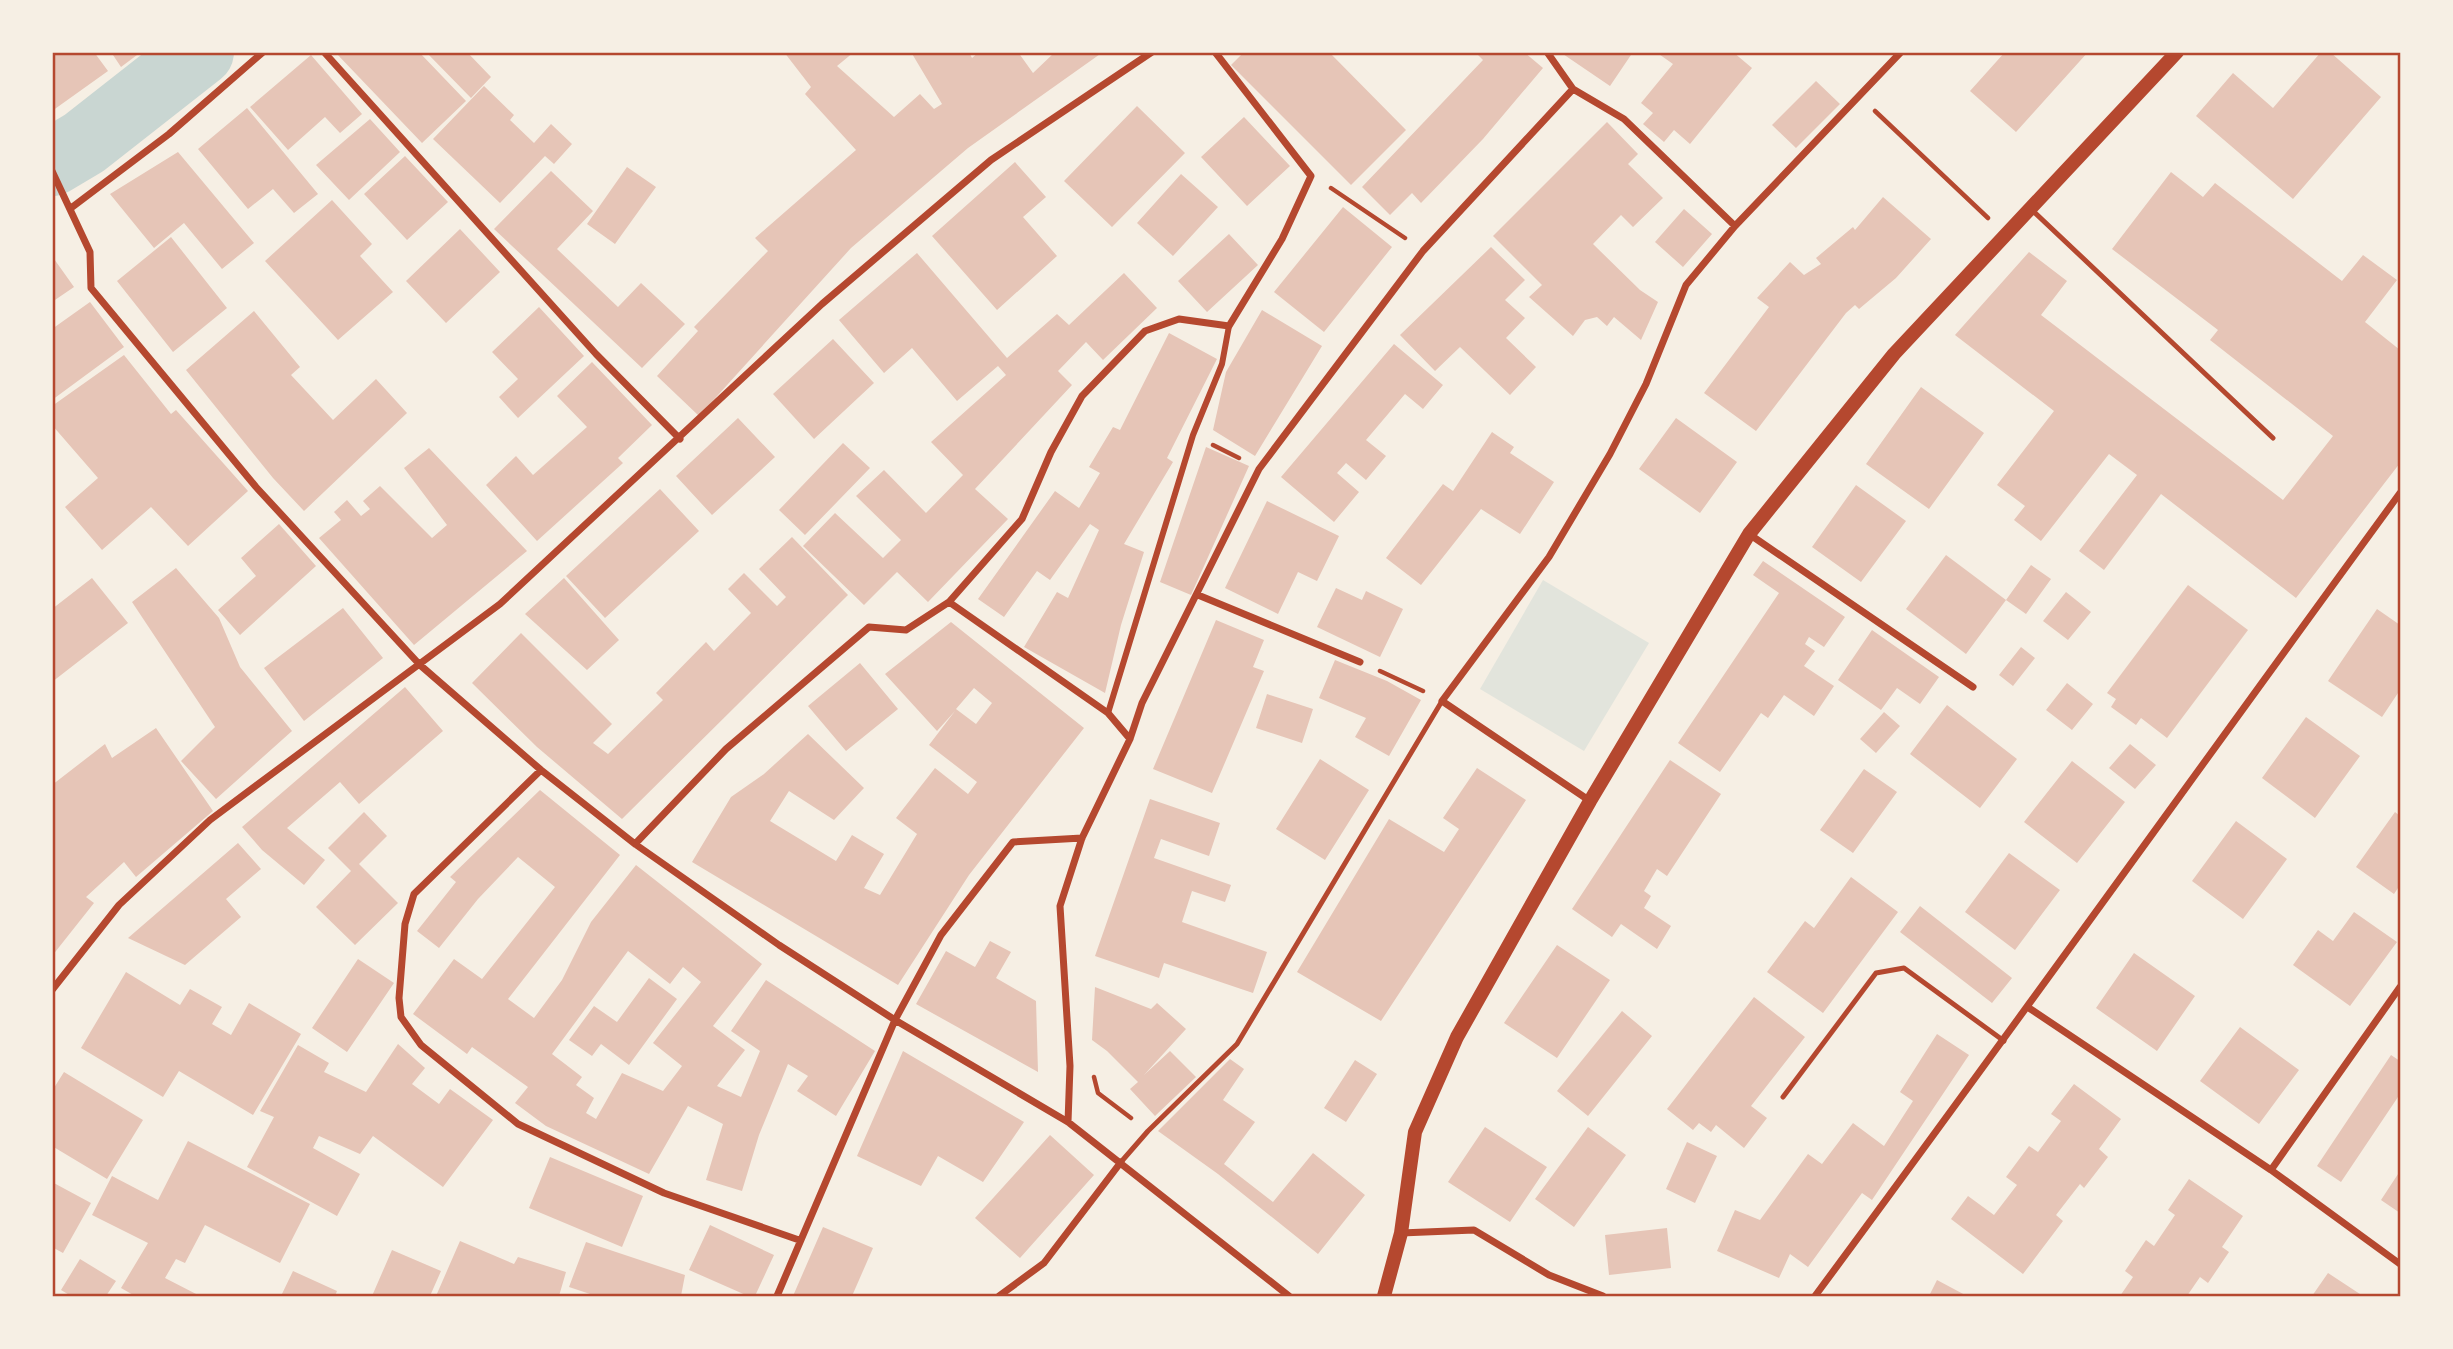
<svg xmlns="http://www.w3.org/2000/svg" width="2453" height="1349" font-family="'Sofia Sans Condensed',sans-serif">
  <rect width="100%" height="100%" fill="#f6efe4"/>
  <path fill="#e2e4dc" d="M1543,580L1649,643L1584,751L1480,689Z"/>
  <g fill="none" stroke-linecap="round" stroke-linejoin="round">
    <path stroke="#c9d6d2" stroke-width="68" d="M52,162L84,143L200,52"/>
  </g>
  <path fill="#e6c5b7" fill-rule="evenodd" d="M52,52H94L108,71L52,111Z
    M111,52H141L121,67Z
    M335,52H419L466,101L422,143Z
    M426,52H467L491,77L471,98Z
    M784,52H854L837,66L894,117L920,94L934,109L942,104L911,52H969L972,58L979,52H1018L1033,73L1055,52H1103L968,148L851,248L699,416L657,376L698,331L694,327L768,251L755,238L856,150L805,94L811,87Z
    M1244,52H1329L1406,130L1351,185L1231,65Z
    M1475,52H1524L1543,68L1483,139L1421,203L1412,193L1390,215L1362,187L1483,60Z
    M1560,52H1633L1610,86Z
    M1656,52H1733L1752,68L1690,144L1674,130L1664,142L1643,124L1653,113L1641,103L1673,64Z
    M2005,52H2088L2016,132L1970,91Z
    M2321,52H2330L2381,97L2293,199L2196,116L2233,73L2273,108Z
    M311,55L362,114L340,133L325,117L288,150L250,107Z
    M1816,81L1840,104L1796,148L1772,125Z
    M484,86L514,115L510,120L534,143L551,124L572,144L554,164L545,156L500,203L433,139Z
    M1137,106L1185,153L1112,227L1064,181Z
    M247,108L318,194L294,213L273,189L248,209L198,149Z
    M1244,117L1290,166L1247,206L1201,157Z
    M370,119L400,152L349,200L316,165Z
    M1607,122L1638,154L1628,164L1663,198L1633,227L1621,215L1593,244L1640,290L1658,302L1641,340L1614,317L1607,326L1597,317L1585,320L1573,336L1529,297L1542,285L1493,236Z
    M178,152L254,243L222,269L184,223L154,248L110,194Z
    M405,156L448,202L407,240L364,194Z
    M1015,162L1046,197L1023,217L1057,256L997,310L932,236Z
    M627,167L656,187L615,244L587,224Z
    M551,171L593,211L557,249L618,307L641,283L685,324L642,368L494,229Z
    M2171,172L2203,197L2215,183L2342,281L2363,255L2397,280L2365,322L2400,350V463L2296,598L2161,494L2104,570L2079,551L2137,475L2109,454L2041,541L2014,520L2025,506L1997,485L2054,411L1955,335L2029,252L2067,281L2041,315L2283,500L2333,436L2210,340L2218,330L2112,249Z
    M1181,174L1218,207L1173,256L1137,223Z
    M1883,197L1931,239L1896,278L1859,309L1855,305L1846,313L1756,431L1704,393L1769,307L1757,298L1790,262L1804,275L1821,264L1816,258L1853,227L1855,230Z
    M332,200L372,244L360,256L393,292L338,340L265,261Z
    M1343,207L1392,247L1324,332L1274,292Z
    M1684,209L1712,234L1683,267L1655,242Z
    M460,229L500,272L446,323L406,281Z
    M1229,234L1258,265L1207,312L1178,281Z
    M171,237L227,308L173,352L117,281Z
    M1491,247L1525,280L1505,300L1525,318L1506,338L1536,367L1510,395L1460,347L1435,371L1400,335Z
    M917,253L1007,358L1057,314L1069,325L1124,273L1157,308L1103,360L1086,342L1058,371L1072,385L975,489L1008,519L928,602L897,572L864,605L803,546L835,513L883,558L901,540L856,496L884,470L926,513L963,475L931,442L1006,375L998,366L957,401L912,348L884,373L839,320Z
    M52,256L74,287L52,302Z
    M90,302L124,347L52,400V329Z
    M539,307L584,356L518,418L499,397L518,379L492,352Z
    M1262,310L1322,346L1255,456L1213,430L1226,372Z
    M254,311L300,367L291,375L333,420L376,379L407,413L304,511L273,478L186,370Z
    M1169,333L1217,359L1167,458L1173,462L1124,544L1144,552L1121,625L1105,693L1024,647L1057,592L1068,598L1099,530L1090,524L1050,580L1037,571L1004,617L978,599L1055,491L1079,508L1100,473L1089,467L1113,427L1120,430Z
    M833,339L874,383L814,439L773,394Z
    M1394,344L1443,385L1423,409L1405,394L1366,440L1386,456L1366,480L1346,463L1337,473L1359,492L1334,522L1281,477Z
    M124,355L171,414L176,410L248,491L188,546L151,507L102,550L65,507L98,478L52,425V406Z
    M592,362L652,425L618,458L623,463L537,541L486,485L516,456L533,475L587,427L557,396Z
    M1921,387L1984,433L1929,509L1866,464Z
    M738,418L775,457L712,515L676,476Z
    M1676,418L1737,462L1700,513L1639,469Z
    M1492,432L1514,447L1510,453L1554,482L1520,534L1481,509L1421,585L1386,558L1443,484L1453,491Z
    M843,443L870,468L805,535L779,510Z
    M1206,447L1249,466L1191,595L1160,582Z
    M429,448L527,551L414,645L319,538L341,520L334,512L347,500L361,516L370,509L363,501L380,486L432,538L447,525L404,468Z
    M1856,485L1906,521L1861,582L1812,547Z
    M660,489L699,531L605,618L566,576Z
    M1267,501L1339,536L1317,581L1298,572L1278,614L1225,588Z
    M279,524L316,566L240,635L218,610L256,576L241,558Z
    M792,537L848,595L622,819L537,747L472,683L521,633L612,724L593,743L608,754L663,700L656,693L706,642L714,651L751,613L728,589L744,573L777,606L786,597L759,569Z
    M1946,555L2006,600L1966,654L1906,609Z
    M1763,561L1845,617L1824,647L1809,637L1805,644L1815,651L1804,666L1834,686L1814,716L1784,695L1768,718L1761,713L1720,772L1678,743L1779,593L1753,575Z
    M2031,565L2051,579L2026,614L2006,600Z
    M176,568L219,618L240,667L292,731L216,799L181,761L215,727L132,602Z
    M92,578L128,623L52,682V609Z
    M564,578L619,640L587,670L525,614Z
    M2188,585L2248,630L2167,738L2141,718L2136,725L2111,707L2116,699L2107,693Z
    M1336,588L1362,600L1366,591L1403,609L1380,657L1317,627Z
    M2066,592L2091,612L2068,640L2043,621Z
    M343,608L383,658L304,721L264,668Z
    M2377,609L2400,625V690L2382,717L2328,681Z
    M1216,620L1264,640L1253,667L1264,671L1212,793L1153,769Z
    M951,622L1084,728L969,875L898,985L692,862L731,797L764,774L808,734L864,788L834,820L789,791L770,821L836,861L852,835L884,854L864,888L880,895L917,834L896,818L935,768L968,794L977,782L929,745L955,711L937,731L885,674ZM974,688L992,703L976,724L956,709Z
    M1872,630L1939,677L1920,704L1897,688L1881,710L1838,680Z
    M2021,647L2035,658L2013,686L1999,675Z
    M1335,660L1387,681L1421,700L1389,756L1355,737L1366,718L1319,698Z
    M860,663L898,709L846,751L808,706Z
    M2067,683L2093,704L2072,730L2046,710Z
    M405,687L443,731L359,804L340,782L287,828L325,860L304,885L262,850L242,827Z
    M1267,694L1313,709L1302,743L1256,728Z
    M1947,705L2017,759L1980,808L1910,754Z
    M1884,712L1900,726L1876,753L1860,739Z
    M2306,717L2360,756L2315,818L2262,778Z
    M156,728L213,811L136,877L124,862L86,897L94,903L52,956V785L105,744L112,758Z
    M2130,744L2156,765L2135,789L2109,768Z
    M1320,759L1369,790L1325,860L1276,829Z
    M1670,760L1721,794L1667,876L1657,869L1644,891L1651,896L1644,908L1671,926L1657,949L1621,924L1612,937L1572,909Z
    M2072,761L2125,802L2077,863L2024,822Z
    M1477,768L1526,800L1381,1021L1297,972L1389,819L1444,852L1459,829L1443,818Z
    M1864,769L1897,792L1853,853L1820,830Z
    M540,790L620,855L508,999L534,1018L562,980L591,922L636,865L762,964L713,1026L745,1050L717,1086L741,1097L760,1051L731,1031L766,980L875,1051L836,1116L797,1091L808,1076L788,1064L759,1135L742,1191L706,1180L723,1124L688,1106L649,1174L546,1126L515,1103L528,1087L472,1047L467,1054L413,1014L454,959L482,979L555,887L518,857L478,899L439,948L417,931L456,882L450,877ZM628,951L670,984L683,967L701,982L653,1043L682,1066L663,1091L622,1073L596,1119L586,1113L594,1098L576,1085L582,1077L552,1054Z
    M1150,799L1220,823L1209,856L1161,839L1154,858L1231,885L1225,902L1192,891L1182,922L1267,952L1253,993L1164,963L1159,978L1095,956Z
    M364,812L387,836L359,864L398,903L355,945L316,907L351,871L328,848Z
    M2395,812L2400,816V885L2394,894L2356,867Z
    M2236,821L2287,859L2243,919L2192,881Z
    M238,843L261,869L226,899L241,917L185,965L128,938Z
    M2009,853L2060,890L2015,950L1965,912Z
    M1851,877L1898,912L1823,1013L1767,972L1805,921L1814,928Z
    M1920,906L2012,978L1992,1003L1900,932Z
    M2354,912L2397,942L2350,1006L2293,965L2318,930L2333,941Z
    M990,941L1011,952L996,978L1036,1001L1038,1072L916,1004L946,951L975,967Z
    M1557,945L1610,980L1557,1058L1504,1023Z
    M2134,953L2195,996L2157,1051L2096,1008Z
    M358,959L394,983L347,1052L312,1028Z
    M126,972L180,1005L190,989L222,1007L212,1024L231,1035L249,1003L301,1034L253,1115L179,1071L163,1097L81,1048Z
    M649,978L677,999L629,1065L601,1044L592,1056L569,1040L594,1006L617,1022Z
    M1095,987L1151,1009L1157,1003L1186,1029L1144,1075L1170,1051L1196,1077L1155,1116L1130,1089L1138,1082L1107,1051L1092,1040Z
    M1754,997L1805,1037L1751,1106L1767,1118L1744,1148L1716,1125L1711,1132L1699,1123L1693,1130L1667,1109Z
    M1622,1011L1652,1036L1588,1116L1557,1091Z
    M2240,1027L2299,1070L2259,1124L2200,1081Z
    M1937,1034L1969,1055L1872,1200L1862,1193L1808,1267L1790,1254L1779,1278L1717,1251L1735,1210L1760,1220L1808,1154L1822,1164L1853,1123L1884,1146L1913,1101L1900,1092Z
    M398,1044L425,1068L412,1084L439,1104L450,1089L493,1120L443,1187L373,1136L360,1154L319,1136L313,1148L360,1174L337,1216L247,1167L274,1117L260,1111L298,1045L329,1063L324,1072L366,1092Z
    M903,1051L1024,1122L983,1182L938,1156L921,1186L857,1156Z
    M2391,1055L2400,1061V1094L2341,1182L2317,1166Z
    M1230,1059L1244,1069L1223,1100L1255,1122L1224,1164L1273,1202L1313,1153L1365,1195L1318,1254L1218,1174L1158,1131Z
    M1355,1060L1377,1074L1346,1122L1324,1108Z
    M64,1072L143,1120L107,1179L52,1146V1091Z
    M2074,1084L2121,1119L2099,1149L2108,1157L2084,1188L2080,1184L2056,1215L2063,1221L2023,1274L1951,1219L1968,1196L1994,1215L2017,1185L2006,1177L2029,1146L2038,1152L2061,1121L2051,1114Z
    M1485,1127L1547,1167L1510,1222L1448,1182Z
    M1588,1127L1626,1155L1574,1227L1535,1199Z
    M1050,1135L1094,1175L1020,1258L975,1218Z
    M188,1141L310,1204L280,1263L205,1225L185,1263L176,1259L165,1278L200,1296H135L121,1288L148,1243L92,1215L112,1176L158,1200Z
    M1687,1142L1717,1156L1695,1203L1666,1189Z
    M550,1157L643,1196L622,1247L529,1208Z
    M2400,1171V1213L2381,1200Z
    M2189,1179L2243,1216L2222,1247L2229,1252L2208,1283L2200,1277L2187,1296H2120L2133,1277L2125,1271L2146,1240L2154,1246L2175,1215L2168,1210Z
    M52,1182L91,1203L63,1253L52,1247Z
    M710,1225L774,1255L755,1296H748L689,1270Z
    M823,1227L873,1248L852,1296H793Z
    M1667,1228L1671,1268L1609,1275L1605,1235Z
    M460,1241L514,1264L518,1257L566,1272L559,1296H436Z
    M586,1242L685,1275L681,1296H596L569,1287Z
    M392,1250L441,1271L430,1296H372Z
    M80,1259L116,1281L106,1296H71L61,1290Z
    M293,1271L337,1291L335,1296H281Z
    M2328,1273L2363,1296H2312Z
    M1937,1280L1967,1296H1929Z"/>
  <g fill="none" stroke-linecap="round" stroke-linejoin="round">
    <path stroke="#b5482f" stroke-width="4.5" d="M1875,111L1988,218
      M1331,188L1405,238
      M1213,445L1239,458
      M1380,671L1423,691
      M1094,1077L1098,1093L1131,1118"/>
    <path stroke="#b5482f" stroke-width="5" d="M2031,209L2273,438
      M1783,1097L1876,973L1904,968L2004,1041
      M1121,1162L1148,1131L1237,1044L1442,701"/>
    <path stroke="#b5482f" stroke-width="6" d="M1108,713L1193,435L1222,364L1229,326"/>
    <path stroke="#b5482f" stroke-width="7" d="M324,52L596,354L680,439
      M1573,89L1624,119L1735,226
      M52,171L90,252L91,288L256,487L420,665L541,770L635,844L779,945L895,1020L1068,1122L1289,1296
      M71,208L169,134L263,52
      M1749,534L1973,687
      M1198,595L1360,662
      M949,602L1108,713L1130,739
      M541,770L414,894L405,924L399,998L401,1017L421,1045L518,1124L664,1193L799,1240
      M1590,801L1442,701L1549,557L1610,454L1646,384L1686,285L1735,226L1901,52
      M635,844L726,749L869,627L906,630L949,602L1022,519L1051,452L1082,396L1145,331L1179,319L1229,326L1282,239L1311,176L1215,52
      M52,990L119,905L210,820L500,604L822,304L991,160L1152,52
      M2029,1008L2271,1170L2400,1264
      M1068,1122L1070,1066L1060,906L1082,838L1130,739L1142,703L1259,469L1423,251L1573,89L1547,52
      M2271,1170L2400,987
      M1401,1233L1474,1230L1549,1275L1603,1296
      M777,1296L895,1020L941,935L1013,842L1082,838
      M999,1296L1044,1263L1121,1162
      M1815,1296C2012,1030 2205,760 2400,493"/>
    <path stroke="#b5482f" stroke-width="14" d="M1384,1296L1401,1233L1415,1132L1457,1037L1590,801L1749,534L1894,354L2177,52"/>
  </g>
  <rect width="2453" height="1349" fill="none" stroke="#f6efe4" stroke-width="108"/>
  <rect x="54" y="54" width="2345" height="1241" fill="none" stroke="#b5482f" stroke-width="2.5"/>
</svg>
